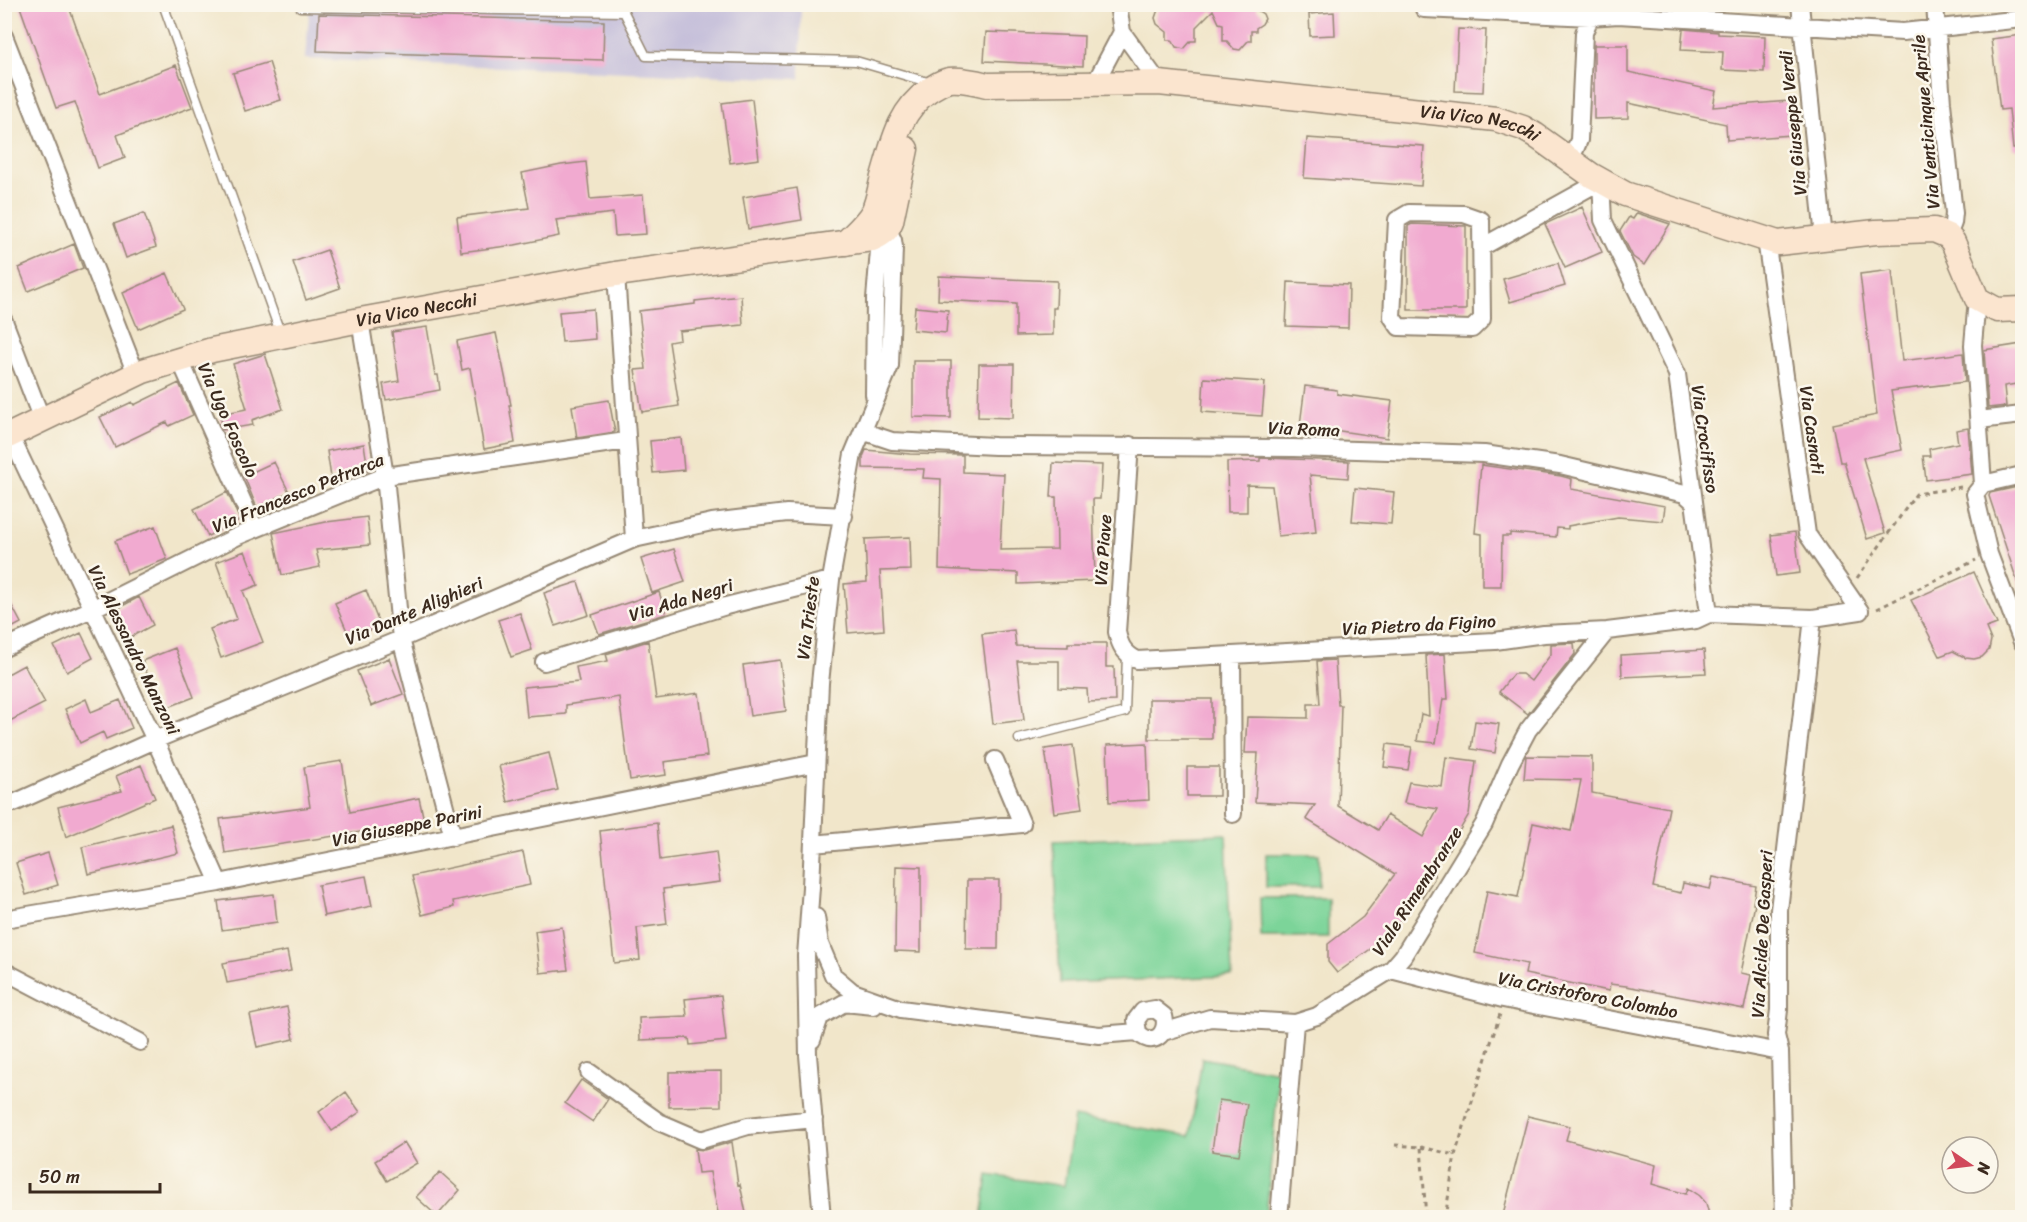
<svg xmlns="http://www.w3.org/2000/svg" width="2027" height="1222" font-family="Sriracha,sans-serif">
  <rect width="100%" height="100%" fill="#fbf7ec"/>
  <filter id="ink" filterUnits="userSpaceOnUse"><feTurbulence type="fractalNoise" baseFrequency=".0167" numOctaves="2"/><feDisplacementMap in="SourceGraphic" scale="12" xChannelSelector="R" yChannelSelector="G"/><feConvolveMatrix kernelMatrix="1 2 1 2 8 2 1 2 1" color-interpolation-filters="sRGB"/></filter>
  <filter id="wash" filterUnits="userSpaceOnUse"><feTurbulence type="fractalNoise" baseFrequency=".008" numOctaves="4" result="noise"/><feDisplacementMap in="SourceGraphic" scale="24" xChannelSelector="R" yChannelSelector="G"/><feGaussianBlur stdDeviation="1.35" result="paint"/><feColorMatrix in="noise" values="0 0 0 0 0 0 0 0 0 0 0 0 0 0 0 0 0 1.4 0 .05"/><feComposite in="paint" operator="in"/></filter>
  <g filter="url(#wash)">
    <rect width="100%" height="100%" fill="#f1e6ca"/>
    <path fill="#c6c0da" d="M310,5H801L800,79L305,59Z"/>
    <path fill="#7cd499" stroke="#5c7f5c" stroke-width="1.5" d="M1226,834L1232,976L1060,983L1054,841Z
      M1266,854H1319V887H1266Z
      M1260,898H1328V937H1261Z
      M1202,1058L1279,1072L1266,1217L982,1218L988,1175L1064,1186L1074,1117L1190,1136Z"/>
    <g id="blocks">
      <path fill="#f1aad0" d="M19,4H68L100,94L176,65L192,107L117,135L125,158L98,168L75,102L56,108Z
        M1160,4H1257V10L1263,14L1265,19L1262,24L1256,28V31H1251V41H1248L1240,50L1234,49L1227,41H1223V24L1219,23L1213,10L1196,27V41H1191L1184,49L1176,47L1172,40H1167V32L1157,24L1155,18Z
        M1334,12L1335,35L1310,36L1309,14Z
        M319,14L604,21L603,60L317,51Z
        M1458,29L1486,30L1483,92L1455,91Z
        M1683,29L1718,32V34L1765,36L1764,72L1722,70L1723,52L1681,50Z
        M986,32L1084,36L1083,66L984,61Z
        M2022,35V149H2013L2009,109L2000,110L1991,39Z
        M1594,45H1628V72L1716,91L1713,107L1789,101L1792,135L1727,140L1726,124L1628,103V118L1594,119Z
        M269,62L281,100L245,111L233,73Z
        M752,99L759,159L730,163L722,103Z
        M1307,138L1424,146L1421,186L1304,178Z
        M586,162L590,199L643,195L646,234L615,236L613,213L556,220L559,236L515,245L461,252L457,217L529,208L522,173L561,165Z
        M797,188L802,220L748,229L743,197Z
        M1582,207L1602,252L1565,268L1545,224Z
        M144,213L156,247L126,258L114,224Z
        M1637,213L1670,224L1644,265L1633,257L1620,231L1629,217L1633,219Z
        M1412,224L1466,226V310H1408V226Z
        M74,244L83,268L28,291L19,268Z
        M327,250L340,288L306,300L293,262Z
        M1558,263L1565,286L1510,302L1503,279Z
        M1892,270L1902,361L1963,353L1965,382L1891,391L1902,450L1863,458L1885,533L1867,539L1844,462H1840L1832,424L1877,415L1860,274Z
        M167,273L183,309L138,329L123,293Z
        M939,276L1057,281L1056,308H1053V335L1016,336V304L938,300Z
        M1288,282L1349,285L1348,328L1286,326Z
        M741,296L743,325L679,331L680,340L669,342L679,406L642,412L635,370L646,369L639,311L695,304V301Z
        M915,307L948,310L946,333L913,330Z
        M593,309L595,339L562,342L559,312Z
        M427,327L435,375H438L440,390L386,400L383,384L399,381L392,332Z
        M496,333L511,405H509L515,443L484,449L470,368L462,370L457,341Z
        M2022,344V383L2004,386L2006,406L1988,408L1984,350Z
        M265,354L283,409L252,420L253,425L223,430L220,414L247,409L233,364Z
        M913,361H951V418L913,417Z
        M979,364H1014L1013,418L978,417Z
        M1204,378L1265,382L1262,416L1202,412Z
        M179,383L193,415L169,426L167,422L115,447L100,417L132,402L134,405Z
        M1305,386L1337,390V394L1392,401L1387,438L1300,425Z
        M609,400L615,432L577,438L572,406Z
        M1968,428L1972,474L1926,480L1923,456H1930L1929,449L1958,443L1956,430Z
        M681,438L684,470L653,473L650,441Z
        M364,444L368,470L331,477L327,451Z
        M866,450L910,454L963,455V472L1004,474L1000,550L1057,549L1056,497H1051L1053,463L1102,465L1100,499H1093L1095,581L1018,584V573L939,569L941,479L923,478L924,469L863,468V457Z
        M1260,458L1349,461L1348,478L1310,475L1316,532L1278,536L1272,486L1247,485V512H1228L1227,462L1260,461Z
        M274,462L289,492L257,508L244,476Z
        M1481,465L1561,476L1572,479L1571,489L1665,506L1663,521L1618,517L1568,526V529L1557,528L1556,537L1510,533V536H1502L1501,586H1482V534L1475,533Z
        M2022,486V518L2018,519L2022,534V589L2020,590L1989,496L1990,493Z
        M1355,488L1394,492L1391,524L1352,521Z
        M227,492L240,520L208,536L194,509Z
        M367,517L370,545L316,550L320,567L282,575L273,533L326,522Z
        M155,526L167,559L127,574L115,541Z
        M1795,532L1800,573L1776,576L1771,535Z
        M910,537L911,570L880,571L884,630L848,633L844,584L867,582L865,539Z
        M674,549L685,582L652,593L641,559Z
        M245,551L258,585L243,591L263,642L221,658L210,629L237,619L216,562Z
        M1974,572L1997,624L1986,628L1991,640L1989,650L1982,657L1974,659L1966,658L1953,651L1940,656L1911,600Z
        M578,582L589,615L555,626L544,593Z
        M366,590L380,626L350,638L335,603Z
        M4,591L21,623L4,632Z
        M659,592L666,614L599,634L592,615Z
        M139,597L153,625L125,640L111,612Z
        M520,613L532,650L511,657L498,620Z
        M1014,630L1016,646L1068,647V643H1106V667H1114L1115,701L1088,702L1087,689L1059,688V661H1017L1024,720L993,724L982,634Z
        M81,633L93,658L67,672L54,646Z
        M648,641L656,699L699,693L707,756L664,762L666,775L630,780L619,697L566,705V714L527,717L524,687L579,682L576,667L608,661L606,654Z
        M1574,643L1575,654L1528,714L1499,692L1513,674H1522L1531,681L1551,654V644Z
        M175,648L194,697L161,710L142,661Z
        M1704,650L1706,673L1622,677L1621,655Z
        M1445,654L1448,699H1443L1436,743L1417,741L1421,714L1429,716L1426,655Z
        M389,658L403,694L371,706L357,671Z
        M780,660L786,711L750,716L743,665Z
        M1335,660L1338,705H1341L1338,806L1378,830L1387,815L1423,837L1438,809L1404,803L1409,782L1442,787L1446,757L1476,761L1469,814L1446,854L1437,850L1434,879L1422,897L1417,894L1390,935L1337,973L1328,962V944L1363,917L1395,874L1306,819L1315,805L1255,802L1258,753H1245L1247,717L1308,718V704H1320L1317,661Z
        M24,665L45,703L4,724V676Z
        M86,699L91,712L120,700L132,728L106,739L103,732L80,743L65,709Z
        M1149,699H1212V739H1149Z
        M1475,721L1499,724L1495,753L1471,749Z
        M1147,743L1149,800L1109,802L1107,745Z
        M1387,744L1412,747L1408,770L1384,767Z
        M1073,745L1082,809L1054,813L1045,749Z
        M549,753L558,790L508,802L499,766Z
        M1526,756L1592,757V793L1669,808L1653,887L1681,893L1683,883L1710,889L1713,877L1756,886L1753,904H1755L1741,973L1751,975L1744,1009L1626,986L1610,984L1609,991L1525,974L1527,964L1475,953L1487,891L1518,897L1533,823L1571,831L1581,780L1524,779Z
        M342,761L350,812L419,798L425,825L374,835L373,830L225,853L220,819L310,807L304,767Z
        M141,765L155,798L66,837L58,807L122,791L116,776Z
        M1187,767H1219V796H1187Z
        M657,823L660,860L716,852L720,882L663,889L667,924L637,928L640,960L614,963L600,831Z
        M171,825L178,853L88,874L82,847Z
        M523,852L530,885L453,901L454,907L422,915L412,876Z
        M48,853L58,885L26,895L16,863Z
        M896,866L921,867V952L895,951Z
        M366,876L372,906L324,916L318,885Z
        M967,880H999L998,949H966Z
        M274,894L277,922L222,930L218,901Z
        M562,927L568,970L540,973L535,931Z
        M287,951L291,971L227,983L223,963Z
        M721,995L726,1041L690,1045L689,1038L640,1040L639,1018L687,1016L685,999Z
        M287,1007L294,1039L257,1047L250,1015Z
        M721,1071V1106L669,1107V1072Z
        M581,1080L608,1099L593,1122L565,1103Z
        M346,1092L360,1112L332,1131L319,1112Z
        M1219,1100L1247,1104L1239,1155L1212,1151Z
        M1528,1116L1570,1126L1566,1140L1656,1165L1652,1184L1686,1194L1688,1188L1700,1196L1706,1203L1710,1218H1502Z
        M404,1142L417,1163L387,1181L375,1161Z
        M732,1142L738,1185L740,1184L747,1218H719L710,1172L698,1173L695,1149L704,1150Z
        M440,1172L460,1190L437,1216L416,1197Z"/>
    </g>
  </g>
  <g filter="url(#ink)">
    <use href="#blocks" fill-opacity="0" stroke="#968874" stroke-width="1.5"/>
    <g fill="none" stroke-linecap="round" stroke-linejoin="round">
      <g stroke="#968874" stroke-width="11">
        <path id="lane" d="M163,4L281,335
          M300,7L624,12L646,56L856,61L931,83
          M1019,739L1125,712L1127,655"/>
      </g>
      <g stroke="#968874" stroke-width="20">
        <path id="street" d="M1118,4L1122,32L1159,83
          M1800,4L1824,238
          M1935,4L1942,103L1954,213L1953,223L1948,236
          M1424,9L1590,17L1618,15L1903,32L2022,19
          M4,36L136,374
          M1094,85L1122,32
          M1571,159L1579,140L1584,33L1590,17
          M1409,213L1464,214L1481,220L1482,319L1472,329L1399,327L1392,317L1397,220Z
          M1482,247L1601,181L1603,220L1677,374L1709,614L1813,618L1860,611L1807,534L1766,239
          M616,274L634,539
          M1977,299L1973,345L1983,484L1975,494L1989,554L2022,642
          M360,320L385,476L401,639L453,837
          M4,321L42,420
          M180,360L255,529
          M874,395L875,299L881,226
          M1979,420L2022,415
          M865,429L871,434L892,441L995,446L1293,448L1484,454L1560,465L1685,494L1694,502
          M10,435L155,740L219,883
          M1130,445L1117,632C1120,646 1124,653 1137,660L1495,641L1544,634L1607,631L1696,620L1709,614
          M1983,484L2022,475
          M4,648L92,609L238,536L385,476L626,441
          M1232,655L1233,814
          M544,662L726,606L831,580
          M14,803L155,740L401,639L634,539L712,522L787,513L844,516
          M813,844L1022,824L995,760
          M816,917L820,944L833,975L853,992L901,1009L1099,1035L1138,1032C1151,1048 1169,1035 1164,1016L1155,1009L1143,1011L1136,1020L1138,1032
          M4,919L219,883L816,763
          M1391,970L1503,999L1780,1052
          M4,971L140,1042
          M1163,1032L1210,1018L1295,1023L1317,1016L1391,970L1403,956L1484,824L1510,764L1528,730L1607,631
          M812,1040L820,1017L844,1003L874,1006
          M589,1072L659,1122L701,1140L748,1126L814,1119
          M822,1218L808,1055L806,956L811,887L820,683L831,580L853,454L890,366L894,247L893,240L888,230L879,228
          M1279,1218L1295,1023
          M1784,1218L1780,1052L1776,1035L1779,1010V910L1813,618"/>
      </g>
      <g stroke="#968874" stroke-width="27">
        <g id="secondary">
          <path id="s1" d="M845,243C855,233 866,224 873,212C878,202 880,188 883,177C893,143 899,111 929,90C936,86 942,81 950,80C962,79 975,82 987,85L1159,83L1496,119L1523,128L1535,135L1591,175L1625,194L1778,243L1876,232L1934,230L1948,236L1953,242L1977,299L1997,310L2022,309"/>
          <path id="s2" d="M4,438L143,371L212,350L360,320L616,274L872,239C882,235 887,231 891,221L906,149"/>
        </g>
      </g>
      <path stroke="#968874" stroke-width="3" stroke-dasharray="4.5 4.5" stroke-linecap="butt" d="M1857,578L1916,494L1961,487
        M1877,609L1976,560
        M1395,1145L1421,1147L1426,1218
        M1421,1147L1455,1155
        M1445,1218L1455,1155L1500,1014"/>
      <use href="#lane" stroke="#fff" stroke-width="8"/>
      <use href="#street" stroke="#fff" stroke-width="16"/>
      <use href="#secondary" stroke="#fbe5cf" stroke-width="24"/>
    </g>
  </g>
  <g text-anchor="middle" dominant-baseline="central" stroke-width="5" stroke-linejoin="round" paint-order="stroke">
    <g font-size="18" fill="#3b2a1e" stroke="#fbf7ec">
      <text transform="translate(1926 122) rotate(-95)">Via Venticinque Aprile</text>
      <text transform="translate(1793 123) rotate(-96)">Via Giuseppe Verdi</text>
      <text stroke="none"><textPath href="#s1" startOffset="736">Via Vico Necchi</textPath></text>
      <text stroke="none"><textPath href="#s2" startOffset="435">Via Vico Necchi</textPath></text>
      <text transform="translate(228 420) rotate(66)">Via Ugo Foscolo</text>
      <text transform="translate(1304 429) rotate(2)">Via Roma</text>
      <text transform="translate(1812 430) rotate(82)">Via Casnati</text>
      <text transform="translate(1705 439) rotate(82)">Via Crocifisso</text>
      <text transform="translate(298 493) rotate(-22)">Via Francesco Petrarca</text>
      <text transform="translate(1103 550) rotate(-86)">Via Piave</text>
      <text transform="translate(681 600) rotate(-17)">Via Ada Negri</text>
      <text transform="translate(414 611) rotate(-23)">Via Dante Alighieri</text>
      <text transform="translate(808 618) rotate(-83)">Via Trieste</text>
      <text transform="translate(1419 625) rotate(-3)">Via Pietro da Figino</text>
      <text transform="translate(134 650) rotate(64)">Via Alessandro Manzoni</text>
      <text transform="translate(407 826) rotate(-11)">Via Giuseppe Parini</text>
      <text transform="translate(1417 891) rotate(-57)">Viale Rimembranze</text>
      <text transform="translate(1762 934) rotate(-87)">Via Alcide De Gasperi</text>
      <text transform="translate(1588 995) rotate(11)">Via Cristoforo Colombo</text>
    </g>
  </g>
  <rect width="2027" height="1222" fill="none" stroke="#fbf7ec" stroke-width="24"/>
  <g transform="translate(1970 1165) rotate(104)"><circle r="28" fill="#fbf7ec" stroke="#aea59a" stroke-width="1.5"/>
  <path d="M0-4.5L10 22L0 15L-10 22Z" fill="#d1495b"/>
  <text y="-9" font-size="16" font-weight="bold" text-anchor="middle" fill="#3b2a1e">N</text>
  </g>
  <path d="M30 1183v9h130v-9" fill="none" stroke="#3b2a1e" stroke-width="3"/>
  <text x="39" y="1183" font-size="18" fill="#3b2a1e" stroke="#fbf7ec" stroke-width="4.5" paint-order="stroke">50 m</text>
</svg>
